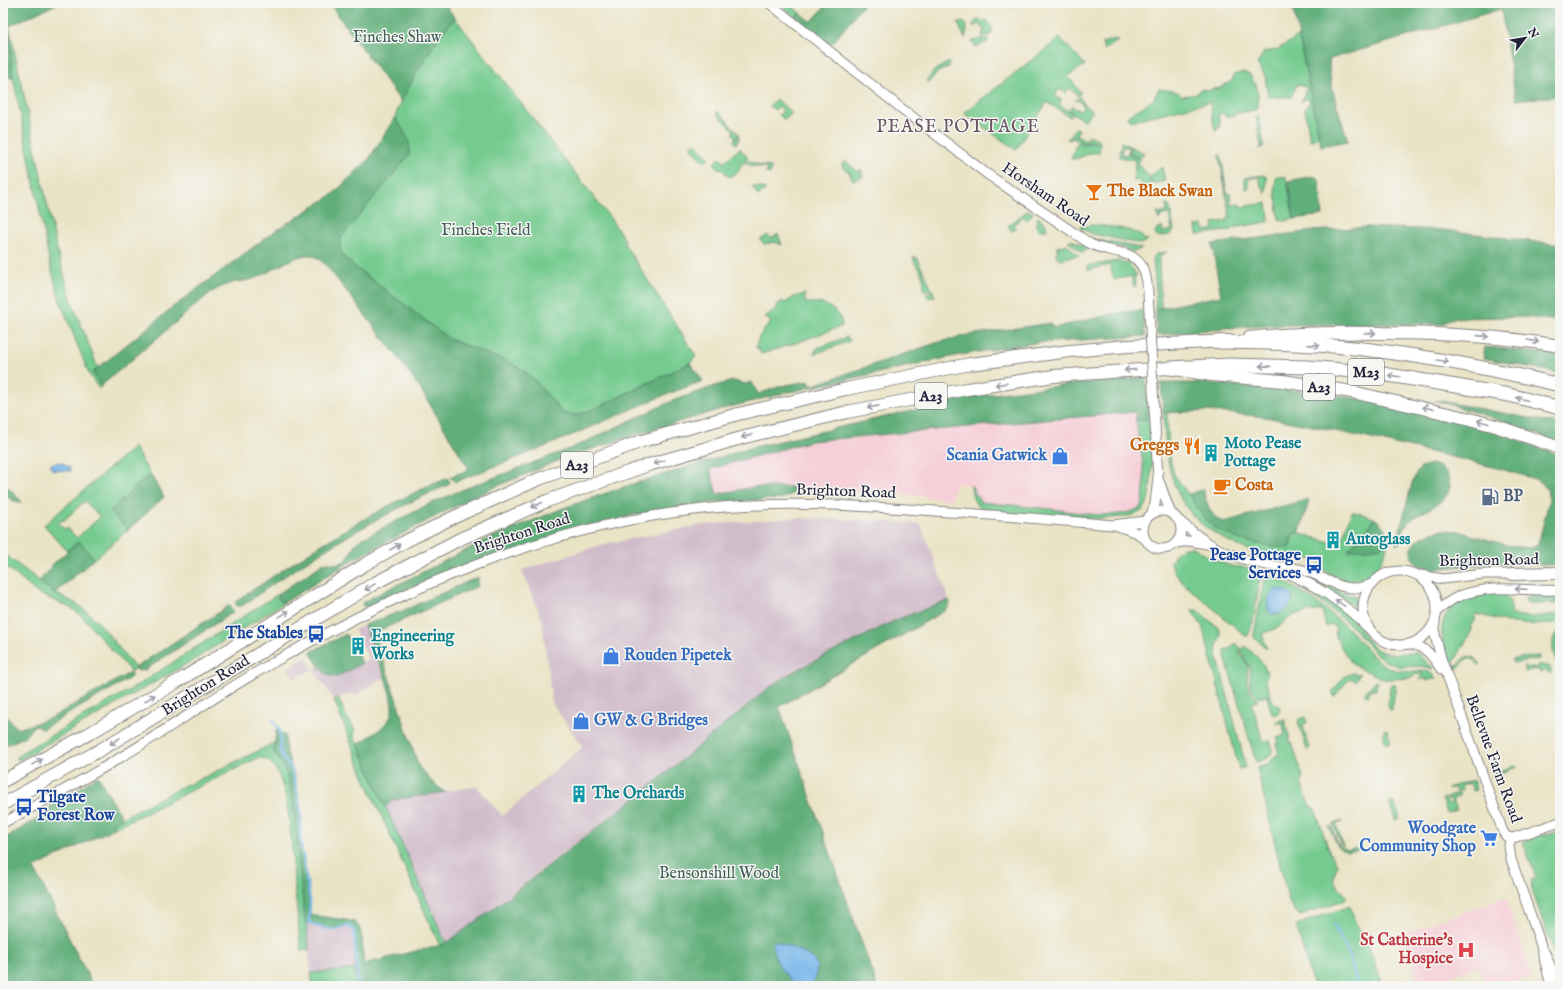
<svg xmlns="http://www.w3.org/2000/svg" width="1563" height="989" font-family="'IM FELL English',serif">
  <rect width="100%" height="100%" fill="#f6f6f2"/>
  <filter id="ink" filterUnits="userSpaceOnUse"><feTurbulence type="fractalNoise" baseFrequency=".025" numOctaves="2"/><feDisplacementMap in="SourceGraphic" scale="8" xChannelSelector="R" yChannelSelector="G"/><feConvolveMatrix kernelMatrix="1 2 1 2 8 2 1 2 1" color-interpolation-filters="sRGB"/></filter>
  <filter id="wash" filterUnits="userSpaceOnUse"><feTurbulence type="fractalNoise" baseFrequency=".012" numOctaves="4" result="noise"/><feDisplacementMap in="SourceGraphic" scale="16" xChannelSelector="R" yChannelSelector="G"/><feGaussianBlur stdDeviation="0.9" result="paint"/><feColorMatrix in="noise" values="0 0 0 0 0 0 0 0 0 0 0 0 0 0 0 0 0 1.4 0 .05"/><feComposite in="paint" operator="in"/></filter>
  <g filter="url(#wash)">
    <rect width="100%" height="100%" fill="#eae4c6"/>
    <path fill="#f6cfd8" d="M1135,412L1144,477V495L1143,502L1139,508L1132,511L1114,514L1084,513L980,502L971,485L956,483L950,500L911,495L799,487L758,486L717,494L710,469L807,442Z
      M1505,897L1532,976L1504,986H1486L1479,966L1420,986L1403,934Z"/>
    <path fill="#d1bdca" d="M796,518L837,519L921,524L949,600L898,619L789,674L771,686L654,783L546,866L489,912L446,943L385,807L393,800L477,786L502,816L583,747L552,703L542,620L522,570L604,544L702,525Z
      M364,625L384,677L355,696L353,692L334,700L313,669L295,679L288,668L306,657L313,669L319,666L328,675L335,677L369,659L354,630Z
      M305,923L334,930L348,926L352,929L355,936L356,969L311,973Z"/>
    <path fill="#75cb8f" stroke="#4c7665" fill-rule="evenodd" d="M778,3H788L800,13L795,17Z
      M455,18L610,218L625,240L624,243L696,356L690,363L592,410L576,415L562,413L547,395L508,362L449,339L345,259C340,250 338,246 342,236L409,143L395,117C407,86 432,42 455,18Z
      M977,20L988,21L993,30L990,36H982L984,29L978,24L974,27L973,24Z
      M962,22L966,24L967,31L965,38L958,24Z
      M9,26L58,254L72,302L98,368L93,373L101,386L99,389L89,374L60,301L50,264L13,77Z
      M1299,36L1319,138L1310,140L1305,109L1310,101L1306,98L1301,102L1307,88L1297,84L1291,97H1268L1265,76L1257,64L1264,52L1276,50Z
      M981,38L988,39V42L975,47L972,41L981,40Z
      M1060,38L1085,65L1068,76L1081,93L1076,96L1077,94L1069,88L1066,93L1059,89L1055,96L1061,100L1059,105L1072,113L1070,117L1047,102L1016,150L964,113Z
      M1114,39L1118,41L1104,50L1102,43Z
      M949,62L950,66L938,72L928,83L926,81L935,70Z
      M1243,72L1250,75L1254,84L1256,83L1258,95V108L1256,110L1237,113L1234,115L1226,117L1224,113L1218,114L1220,127H1217L1218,130L1215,131L1210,102L1130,121L1127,118L1129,115L1153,100L1159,89L1178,92L1182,96L1197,94L1199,90L1206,89L1207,91L1214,88L1218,89L1233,80V75Z
      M1079,96L1087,108L1093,111L1085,120L1081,119L1069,110L1072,105L1073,107L1080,111L1084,105L1077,100L1075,101Z
      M776,99L792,113L785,120L779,115L783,111L779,107L775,110L769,106Z
      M718,111L738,133L739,139L736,144L733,141L736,138L732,133L734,131L716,113Z
      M1256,116L1259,117L1264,146L1259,149L1261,147Z
      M1075,128L1079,129L1076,135L1086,140L1089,135L1100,140L1083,143L1072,138L1070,140L1067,139L1071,136Z
      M1077,142L1083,144L1100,142L1099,153C1087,151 1083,159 1071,159Z
      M1121,142L1144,153L1140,158L1130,153V147H1121Z
      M695,143L709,158L704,162L691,147Z
      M740,148L748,158L747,160L740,166L739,171L729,177L721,168L719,169L714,163L719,158L724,162Z
      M1120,148L1122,149V155L1128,154L1129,148V153L1141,160L1138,163L1149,176L1151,184L1141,186L1139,180L1134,181L1135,160L1119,157Z
      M1219,155H1221L1227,193H1230L1231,205L1240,204L1241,207L1267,203L1269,218L1268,222L1232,228V230L1197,235L1196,226L1203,225L1205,231L1214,229L1213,223L1226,221L1227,219L1230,218Z
      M749,161L760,165L771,167L770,174L766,173L767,168L745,164Z
      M845,161L859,172L861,169L863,177L853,180L849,172L841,165Z
      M1162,167L1165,181L1152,184L1151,176Z
      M1262,175L1267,177L1266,193H1265L1264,188L1261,187L1259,177L1248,179L1249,189H1246L1244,178Z
      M1276,176L1286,177L1294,219L1284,221L1279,219L1275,188Z
      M752,186L766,189L758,196Z
      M1166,204L1170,207L1174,231L1169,235L1157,237L1155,233L1157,228L1162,227L1163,232L1172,230L1169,214L1160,216V219L1159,220L1157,212L1159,214L1167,212Z
      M1028,210L1033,213L1027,220L1023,216L1013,225L1016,228L1012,231L1008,226Z
      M1038,217L1046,224L1047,230H1039C1034,226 1036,222 1038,217Z
      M1093,225C1107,226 1128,228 1141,235L1143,239L1148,240L1141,244L1093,234L1080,228L1081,226Z
      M778,234L782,245L775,242L764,244L760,240L768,235L771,239Z
      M1088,238L1135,247L1142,249L1133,252L1120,247L1107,245Z
      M1072,240L1084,246L1086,249L1084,252L1083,253L1068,241Z
      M1066,244L1079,255L1060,259L1056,256L1058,247Z
      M1167,252L1161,255L1159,258L1161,309H1155L1156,292L1153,258L1156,254Z
      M917,257V258L935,296L929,298L926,294L931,292L930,289L925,291C922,285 925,282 922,275C920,268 915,266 913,258Z
      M1117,261C1127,261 1133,267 1137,276H1134L1136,287H1134L1131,276L1114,280L1110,265L1088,270L1087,266Z
      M805,294V303C810,303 814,302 818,303C829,304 842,314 842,326L796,343L761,354L758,348H756C757,336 764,330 771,322L765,317L778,307L777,305L783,301L785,303L794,297Z
      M847,337L850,341L814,354L817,348Z
      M1147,406L1150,407C1151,428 1156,494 1144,509C1129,528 1012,513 985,511C973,504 972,498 971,485L980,502C1004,504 1027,507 1051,509C1079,512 1113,521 1140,508C1150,488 1139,443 1136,420L1146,419Z
      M1163,413H1167L1168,435L1171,463L1174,474L1208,522L1222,531L1248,542L1290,548L1292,537L1295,532L1340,545L1352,511L1374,518L1364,537L1352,545L1349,550L1381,547L1388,541C1387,549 1384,556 1381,562C1365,589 1343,583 1321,568L1323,563C1304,554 1280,557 1260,553C1246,550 1235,545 1223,538C1170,510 1167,467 1163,413Z
      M134,447L150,474L111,512L128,530L94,559L79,541L67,551L44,525ZM85,501L100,517L77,538L67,528L65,530L59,523L61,520L63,521Z
      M1191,547L1195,548L1212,559L1231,566L1253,568L1260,572V578C1258,591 1254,628 1247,637L1183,583L1174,571L1170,561H1172C1174,551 1181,548 1191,547Z
      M3,553L55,593L75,603L89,613L101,625L135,668L131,672L82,616L71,608L37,593L3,564Z
      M1267,576C1276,575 1284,582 1292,586C1311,598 1329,611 1345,626C1373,651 1378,678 1422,670L1419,675L1415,674L1413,677C1408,678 1388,680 1384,679C1381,678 1355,666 1353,664C1347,657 1332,637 1336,628L1331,624L1326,627L1322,610L1296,614L1286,620L1279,627L1262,634L1267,649L1254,637V634L1264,581Z
      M1310,576L1345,594L1356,596L1354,606L1331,591L1309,579Z
      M1287,578C1309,589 1331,600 1350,617C1361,627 1366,644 1380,651C1391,656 1405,652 1417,653L1434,669L1421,666L1400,667L1385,661L1376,654L1355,630L1336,613Z
      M1498,593C1512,596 1510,603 1512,615L1532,617L1560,614V622L1534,625L1512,623L1476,614L1475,621L1470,624L1472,630L1452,666L1459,690H1457C1439,636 1423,600 1498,593Z
      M278,594L277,596L282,602H285L197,658L19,760L16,758L24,751L138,685Z
      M1191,610H1197L1219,628C1223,637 1217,642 1216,651L1246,767L1239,769L1205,636L1202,626Z
      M1560,629V635L1558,636L1560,660L1556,661C1552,652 1550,636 1560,629Z
      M1234,644H1236L1240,647V654L1248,665L1247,681L1249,689L1257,700L1258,701L1252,703L1263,742L1270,740C1275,756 1270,758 1256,762L1225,657V651L1230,649Z
      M1245,646C1254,654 1272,668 1265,680L1271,695L1258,698L1250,686V667L1241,652L1242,648L1243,649Z
      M1468,656L1475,658L1481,664L1479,665L1474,660L1469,658C1462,661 1462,667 1454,670L1456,664L1459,665L1463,659Z
      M1539,656V659L1513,663L1512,660L1520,658Z
      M1538,665L1549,666L1552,672L1548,674L1547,670L1540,673L1538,670L1536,669L1525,672L1523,666H1525L1527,668H1536Z
      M1423,670L1431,673L1437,678L1426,681L1425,678L1420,680Z
      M1353,673L1360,674L1355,681L1350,678L1334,697L1332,692L1345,676Z
      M1375,681L1377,682L1376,690L1370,689L1369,696L1365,695V693Z
      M1391,684H1396L1392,710H1390L1388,707L1390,686Z
      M1271,696L1273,703L1279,706L1280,709L1278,713L1274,715L1272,714L1267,697Z
      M338,698L348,720H349L355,731L354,736L446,943L440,946L368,786L334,700Z
      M1305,717L1307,723L1302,725L1310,748L1307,749L1298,722L1299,719Z
      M1284,719L1290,738L1288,739L1290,743H1292L1303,777L1301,782L1309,805L1315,809L1330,853L1338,865C1327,886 1341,883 1347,899L1300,915L1293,910L1288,899L1257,768L1267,765L1275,756L1279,755L1276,744L1279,743L1277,738L1285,735L1282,722L1275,724L1276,722Z
      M1384,730H1387L1391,742L1386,744L1384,739Z
      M276,742L274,752C286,765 290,784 293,802L309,950L301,951C299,928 296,906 294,883C292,860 292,755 258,758L114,828L112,823L187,784L188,785Z
      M1516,765L1517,767L1491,776L1494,773Z
      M1473,780L1476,790L1473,791L1470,783L1461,786L1462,790L1456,792L1454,787L1448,790L1447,788Z
      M1459,793L1460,796L1453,799L1457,810L1447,813L1442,799L1446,798L1448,804L1452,803L1450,799H1448V797Z
      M1389,803H1394L1400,818L1395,820Z
      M1342,821L1343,822L1336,824L1343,846L1340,842L1333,824Z
      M1331,826C1335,836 1336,847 1348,850L1358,848L1359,850L1348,852L1339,848L1329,827Z
      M1560,831V966L1553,950L1532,890L1531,880L1536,878L1523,842L1538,834L1547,835Z
      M1350,906L1357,927L1369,946L1383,986H1313L1296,925Z
      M356,969V986H313L311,973Z"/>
    <path fill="#60af7a" stroke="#41685a" d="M3,3H59L9,26L13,77L3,78Z
      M329,3H444L455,18C432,42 417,73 401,102Z
      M828,3H865L831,45L795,17L800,13L811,22Z
      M1292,3H1335L1336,8L1356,3H1560V96L1516,100L1501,9L1330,59C1325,75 1343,124 1348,141L1321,146Z
      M395,117C402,129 413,142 409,155L342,236C338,246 340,250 345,259L449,339L508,362L523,370L534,379L562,413L576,415L592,410L690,363L703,381L665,395L542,448L455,482L450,477L469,469L421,390L397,356L333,274C328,268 320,256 310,255C297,253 269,273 256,278C249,281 240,281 232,283C224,285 217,289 210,293L101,386L93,372L173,307L272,233L332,195L369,159Z
      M1314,176L1319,179L1323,215L1294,219L1288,181Z
      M1367,227L1444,230L1560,245V321L1523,317L1452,318L1443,324L1290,325L1225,328L1157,335L1155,309L1221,296L1212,244L1312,231Z
      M1143,310L1145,336L1035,343L960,355L785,393L722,409L648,431L567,457L495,487L440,514L351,561L285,602H282L278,599V594L324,563C329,562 334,565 340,563C351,561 350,548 358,541L427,505L469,487L572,448L672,401L721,384L734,381L745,384L752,382L758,394L781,386L809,381L811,386L936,343L962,336L1051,323L1053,328L1121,312Z
      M1485,347L1560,355V373L1483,358Z
      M1146,377L1147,406L1146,419L1136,420L1135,412L811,441L710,469L717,494L753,487H799L793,494L780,499L718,502L678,507L633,515L450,572L366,607L363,606L362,604L363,602L490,538L561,509L623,487L750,448L976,396L1066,385Z
      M1161,383H1207L1241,386L1299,391L1369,400L1483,427L1560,455V565L1486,564L1431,569L1420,566L1415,562L1411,553V548L1417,540L1432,532L1444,530L1458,531L1506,545L1529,548L1534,547L1538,543L1540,537L1549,501L1547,489L1542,484L1535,479L1501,469L1448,456L1318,427L1265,417L1208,411L1163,413Z
      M1435,400L1560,424V443L1506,422Z
      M1431,464C1439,466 1445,469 1448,476C1459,504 1419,509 1407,524C1403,529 1401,537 1399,544L1396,545L1412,483L1416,474L1421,467Z
      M150,474L164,497L128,530L110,511Z
      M448,478L450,483L448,485C374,517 307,559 242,606H237L235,602C303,556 371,509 448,478Z
      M3,482L22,502L14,501L3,494Z
      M1203,489C1205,500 1211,518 1223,522L1306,500L1309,501L1299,534L1295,532C1291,537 1290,542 1290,548H1287C1259,545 1230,541 1208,522C1200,515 1195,503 1189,494Z
      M1374,518C1380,522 1386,528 1387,535C1388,539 1388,544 1383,546C1377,550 1357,549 1348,550L1352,545L1364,537Z
      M79,541L94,559L55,593L39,582L53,564Z
      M478,577V586L374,633L419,767L432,782L445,792L393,800L385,807L358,744C369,737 385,728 391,716C398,700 371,643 364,625L402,611Z
      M1530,595H1560V604H1528L1525,600L1526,597Z
      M949,600L950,605L946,610L779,707L877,986H356L354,931L348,926L334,930L305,923L293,802C290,784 286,765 274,752L276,730L285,735L286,749L295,779L300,805L301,818L300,838L310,900V915L353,921C366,928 361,952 364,964L427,948L443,945L489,912L654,783L771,686L789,674L898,619Z
      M230,605L233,612L145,670L138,671L135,668Z
      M346,634L362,663L337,677C323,677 317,662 310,652Z
      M131,672L132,676L130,678L42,729L36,726L31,728C28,738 12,742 3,746V713L18,729L51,718Z
      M98,776L122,818L112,823L114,828L34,868L93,986H3V839L51,811L49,807Z"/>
    <path fill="#76b6ea" stroke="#4c6c92" d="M61,462L70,468V471L53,470L51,468V464Z
      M1276,589L1286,591L1293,596C1291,608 1283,615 1271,614C1264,606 1269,595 1276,589Z
      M775,941C785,944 817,956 817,967C817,974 813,980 812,986H794C791,979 786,976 782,970C777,963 773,952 772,943Z"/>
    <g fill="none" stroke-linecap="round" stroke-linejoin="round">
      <path stroke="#76b6ea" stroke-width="2.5" d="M273,720L280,731V750L282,756L292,770L300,805L301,818L300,838L310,900L309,922L313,925L334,930L348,926L354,931L358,986
        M1334,925L1350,956L1357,986"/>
    </g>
  </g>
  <g filter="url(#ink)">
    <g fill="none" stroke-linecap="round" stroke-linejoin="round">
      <g stroke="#868380" stroke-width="11">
        <path id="tertiary" d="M769,3L901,108L987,174L1089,243C1099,249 1111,250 1122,253C1151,259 1147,287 1149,310
          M1159,481L1171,514
          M1143 530a19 19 0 1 1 38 0a19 19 0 1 1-38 0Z
          M1151,515L1155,504L1158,478L1154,407
          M1176,518C1187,527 1198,537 1210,544C1227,555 1248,561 1267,565C1279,567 1291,567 1303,570C1329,578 1343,596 1372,584
          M1118,526L1137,533L1146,540
          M1176,543L1190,541L1207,544
          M1280,570C1312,583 1342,601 1367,627
          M1363 608a37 37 0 1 1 74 0a37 37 0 1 1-74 0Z
          M1420,575L1443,579L1483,574H1519
          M1437,611C1444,606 1451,599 1460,596C1492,583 1527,592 1560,590
          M1435,621V635L1441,658L1503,832L1507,837L1513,838L1560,822
          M1410,644C1426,646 1433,657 1441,669
          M3,823C42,802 80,782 118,759C170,728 221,692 274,662C407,586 550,525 703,509C781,500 858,506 935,511C994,515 1054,520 1113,525L1145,521
          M1511,838L1509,846L1511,859L1540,942L1551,986
          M1545,953L1559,986"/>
      </g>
      <g stroke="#868380" stroke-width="14">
        <path id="trunk" d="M1249,338C1293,333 1337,332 1382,333C1443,333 1500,336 1560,346
          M1513,574L1560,573
          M3,781L90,733L185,677L364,565L406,541L450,519L539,479L642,441L738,414L846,389L970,364L1070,351L1128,346L1229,341
          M3,804L100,750L375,583L460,539L547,501L648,465L745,437L847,412L967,389L1054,376L1169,368L1212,375L1283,381L1352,392L1466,418L1496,426L1560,448"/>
      </g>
      <g stroke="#868380" stroke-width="15">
        <path id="motorway" d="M1219,342C1261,343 1303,343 1344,347C1417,354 1489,368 1560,385
          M1169,368L1230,365L1307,367L1376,373L1444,384L1509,395L1560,408"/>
      </g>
      <use href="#tertiary" stroke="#fff" stroke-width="9"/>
      <use href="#trunk" stroke="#fff" stroke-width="12"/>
      <use href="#motorway" stroke="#fff" stroke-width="13"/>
      <g stroke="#868380" stroke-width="11" stroke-linecap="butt">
        <path id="tertiary-bridge" d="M1149,310L1154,407"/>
      </g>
      <use href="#tertiary-bridge" stroke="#fff" stroke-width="9"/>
    </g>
    <defs><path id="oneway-shaft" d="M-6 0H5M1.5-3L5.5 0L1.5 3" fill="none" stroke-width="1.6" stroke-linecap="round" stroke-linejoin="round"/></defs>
    <g stroke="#9c9ca7">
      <use href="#oneway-shaft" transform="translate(1370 333)"/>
      <use href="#oneway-shaft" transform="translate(1483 336) rotate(4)"/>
      <use href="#oneway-shaft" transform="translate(1533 341) rotate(10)"/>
      <use href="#oneway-shaft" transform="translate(1314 345) rotate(4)"/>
      <use href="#oneway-shaft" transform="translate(1443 361) rotate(9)"/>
      <use href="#oneway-shaft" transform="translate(1265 366) rotate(-178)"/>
      <use href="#oneway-shaft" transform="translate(1130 370) rotate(176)"/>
      <use href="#oneway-shaft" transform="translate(1394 376) rotate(-173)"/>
      <use href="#oneway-shaft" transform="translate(1001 384) rotate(172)"/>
      <use href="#oneway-shaft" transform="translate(1522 399) rotate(-165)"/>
      <use href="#oneway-shaft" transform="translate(873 407) rotate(169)"/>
      <use href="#oneway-shaft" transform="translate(1428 408) rotate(-166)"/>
      <use href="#oneway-shaft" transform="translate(1483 422) rotate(-165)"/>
      <use href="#oneway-shaft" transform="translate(747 436) rotate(165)"/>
      <use href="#oneway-shaft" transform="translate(659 462) rotate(164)"/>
      <use href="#oneway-shaft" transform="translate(537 505) rotate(156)"/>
      <use href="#oneway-shaft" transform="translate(395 547) rotate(-30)"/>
      <use href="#oneway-shaft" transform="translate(370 587) rotate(149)"/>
      <use href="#oneway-shaft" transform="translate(1521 589) rotate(-176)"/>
      <use href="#oneway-shaft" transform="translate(1340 603) rotate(-145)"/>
      <use href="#oneway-shaft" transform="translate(284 614) rotate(-32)"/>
      <use href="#oneway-shaft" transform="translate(150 698) rotate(-31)"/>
      <use href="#oneway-shaft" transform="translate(115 741) rotate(149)"/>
      <use href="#oneway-shaft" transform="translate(37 762) rotate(-29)"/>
    </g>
  </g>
  <defs>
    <g id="bar-bare" transform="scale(1.38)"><path d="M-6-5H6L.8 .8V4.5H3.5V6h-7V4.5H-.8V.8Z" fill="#e8710a" stroke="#f6f6f2" stroke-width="2.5" paint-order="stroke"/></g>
    <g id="restaurant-bare" transform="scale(1.38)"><path d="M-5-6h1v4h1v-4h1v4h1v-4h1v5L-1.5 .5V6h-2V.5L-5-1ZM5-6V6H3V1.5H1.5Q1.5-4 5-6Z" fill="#e8710a" stroke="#f6f6f2" stroke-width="2.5" paint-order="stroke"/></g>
    <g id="building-bare" transform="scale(1.38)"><path d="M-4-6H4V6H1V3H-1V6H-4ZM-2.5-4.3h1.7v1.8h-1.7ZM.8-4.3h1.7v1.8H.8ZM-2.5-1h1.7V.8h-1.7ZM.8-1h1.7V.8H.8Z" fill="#0f9aa8" stroke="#f6f6f2" stroke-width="2.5" paint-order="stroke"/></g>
    <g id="shop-bare" transform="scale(1.38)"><path d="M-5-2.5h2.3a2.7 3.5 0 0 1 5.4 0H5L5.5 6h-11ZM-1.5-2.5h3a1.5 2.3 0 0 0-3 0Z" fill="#3f7fe0" stroke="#f6f6f2" stroke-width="2.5" paint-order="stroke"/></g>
    <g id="cafe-bare" transform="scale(1.38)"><path d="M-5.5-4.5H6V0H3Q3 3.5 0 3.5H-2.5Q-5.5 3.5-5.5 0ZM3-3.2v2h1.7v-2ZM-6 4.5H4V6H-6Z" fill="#e8710a" stroke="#f6f6f2" stroke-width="2.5" paint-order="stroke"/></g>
    <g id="fuel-bare" transform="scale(1.38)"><path d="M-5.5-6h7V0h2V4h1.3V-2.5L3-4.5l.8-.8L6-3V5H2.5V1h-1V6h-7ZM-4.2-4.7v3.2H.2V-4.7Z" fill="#5c6f8a" stroke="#f6f6f2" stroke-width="2.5" paint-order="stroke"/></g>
    <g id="bus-bare" transform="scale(1.38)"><path d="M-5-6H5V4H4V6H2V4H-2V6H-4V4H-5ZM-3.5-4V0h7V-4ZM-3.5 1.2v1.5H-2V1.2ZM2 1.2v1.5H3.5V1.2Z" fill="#1a4fb4" stroke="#f6f6f2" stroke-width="2.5" paint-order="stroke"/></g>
    <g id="supermarket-bare" transform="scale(1.38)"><path d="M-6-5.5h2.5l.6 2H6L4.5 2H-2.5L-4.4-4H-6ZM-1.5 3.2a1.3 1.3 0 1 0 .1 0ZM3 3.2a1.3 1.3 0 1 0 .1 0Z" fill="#3f7fe0" stroke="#f6f6f2" stroke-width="2.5" paint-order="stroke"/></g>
    <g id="hospital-bare" transform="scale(1.38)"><path d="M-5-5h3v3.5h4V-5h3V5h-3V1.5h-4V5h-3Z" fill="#e0444e" stroke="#f6f6f2" stroke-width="2.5" paint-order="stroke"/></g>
  </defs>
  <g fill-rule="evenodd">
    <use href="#bar-bare" x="1094" y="192"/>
    <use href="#restaurant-bare" x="1192" y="446"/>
    <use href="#building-bare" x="1211" y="453"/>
    <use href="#shop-bare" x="1060" y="456"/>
    <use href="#cafe-bare" x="1222" y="486"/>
    <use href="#fuel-bare" x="1490" y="497"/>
    <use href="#building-bare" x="1333" y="540"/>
    <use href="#bus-bare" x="1314" y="565"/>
    <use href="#bus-bare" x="316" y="634"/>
    <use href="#building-bare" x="358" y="646"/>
    <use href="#shop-bare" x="611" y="656"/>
    <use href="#shop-bare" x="581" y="721"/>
    <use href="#building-bare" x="579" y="794"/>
    <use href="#bus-bare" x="24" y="807"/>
    <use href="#supermarket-bare" x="1489" y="838"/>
    <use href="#hospital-bare" x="1466" y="950"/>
  </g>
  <g text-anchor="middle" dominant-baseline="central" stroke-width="3" stroke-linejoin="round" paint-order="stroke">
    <g fill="#f6f6f2" stroke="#626272" stroke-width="1">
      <rect x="1348" y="359" width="36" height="26" rx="3"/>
      <rect x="1303" y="374" width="32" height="26" rx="3"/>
      <rect x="915" y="383" width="32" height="26" rx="3"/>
      <rect x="561" y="452" width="32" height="26" rx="3"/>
    </g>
    <g font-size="15" font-weight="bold" fill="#22223b">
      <text x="1366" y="372">M23</text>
      <text x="1319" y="387">A23</text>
      <text x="931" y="396">A23</text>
      <text x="577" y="465">A23</text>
    </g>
    <g font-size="16" fill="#3f5d58" stroke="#f6f6f2">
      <text x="397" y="38">Finches Shaw</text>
      <text x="486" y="231">Finches Field</text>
      <text x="719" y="874">Bensonshill Wood</text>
    </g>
    <g font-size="16" font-weight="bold" fill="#c56008" stroke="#f6f6f2" text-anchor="start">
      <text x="1107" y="192">The Black Swan</text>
      <text x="1179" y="446" text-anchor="end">Greggs</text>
      <text x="1235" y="486">Costa</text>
    </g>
    <g font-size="16" fill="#22223b" stroke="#f6f6f2">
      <text transform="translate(1045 195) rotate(34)">Horsham Road</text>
      <text transform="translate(846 492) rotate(2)">Brighton Road</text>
      <text transform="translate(522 534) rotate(-18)">Brighton Road</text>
      <text transform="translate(1489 561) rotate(-1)">Brighton Road</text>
      <text transform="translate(206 686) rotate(-32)">Brighton Road</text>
      <text transform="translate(1493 759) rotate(70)">Bellevue Farm Road</text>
    </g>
    <g font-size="16" font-weight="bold" fill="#0d838f" stroke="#f6f6f2" text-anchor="start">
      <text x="1224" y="444">Moto Pease<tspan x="1224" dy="18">Pottage</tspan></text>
      <text x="1346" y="540">Autoglass</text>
      <text x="371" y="637">Engineering<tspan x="371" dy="18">Works</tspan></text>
      <text x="592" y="794">The Orchards</text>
    </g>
    <g font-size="16" font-weight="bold" fill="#366cbe" stroke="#f6f6f2" text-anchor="end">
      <text x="1047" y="456">Scania Gatwick</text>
      <text x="624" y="656" text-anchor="start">Rouden Pipetek</text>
      <text x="594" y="721" text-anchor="start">GW &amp; G Bridges</text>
      <text x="1476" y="829">Woodgate<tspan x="1476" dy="18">Community Shop</tspan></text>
    </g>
    <g font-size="16" font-weight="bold" fill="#4e5e75" stroke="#f6f6f2" text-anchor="start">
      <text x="1503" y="497">BP</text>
    </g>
    <g font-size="16" font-weight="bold" fill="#164399" stroke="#f6f6f2" text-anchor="end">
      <text x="1301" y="556">Pease Pottage<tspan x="1301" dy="18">Services</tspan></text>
      <text x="303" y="634">The Stables</text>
      <text x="37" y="798" text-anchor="start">Tilgate<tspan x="37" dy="18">Forest Row</tspan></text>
    </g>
    <g font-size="16" font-weight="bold" fill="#be3a42" stroke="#f6f6f2" text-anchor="end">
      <text x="1453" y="941">St Catherine's<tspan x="1453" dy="18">Hospice</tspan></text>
    </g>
    <g font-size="18" letter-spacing="1" fill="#695462" stroke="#f6f6f2">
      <text x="958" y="127">PEASE POTTAGE</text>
    </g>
  </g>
  <rect width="1563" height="989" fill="none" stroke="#f6f6f2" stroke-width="16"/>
  <g transform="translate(1525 38) rotate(59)" stroke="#f6f6f2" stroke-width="3" paint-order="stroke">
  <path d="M0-3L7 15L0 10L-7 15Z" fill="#22223b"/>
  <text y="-6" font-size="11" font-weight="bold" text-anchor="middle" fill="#22223b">N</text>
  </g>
</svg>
